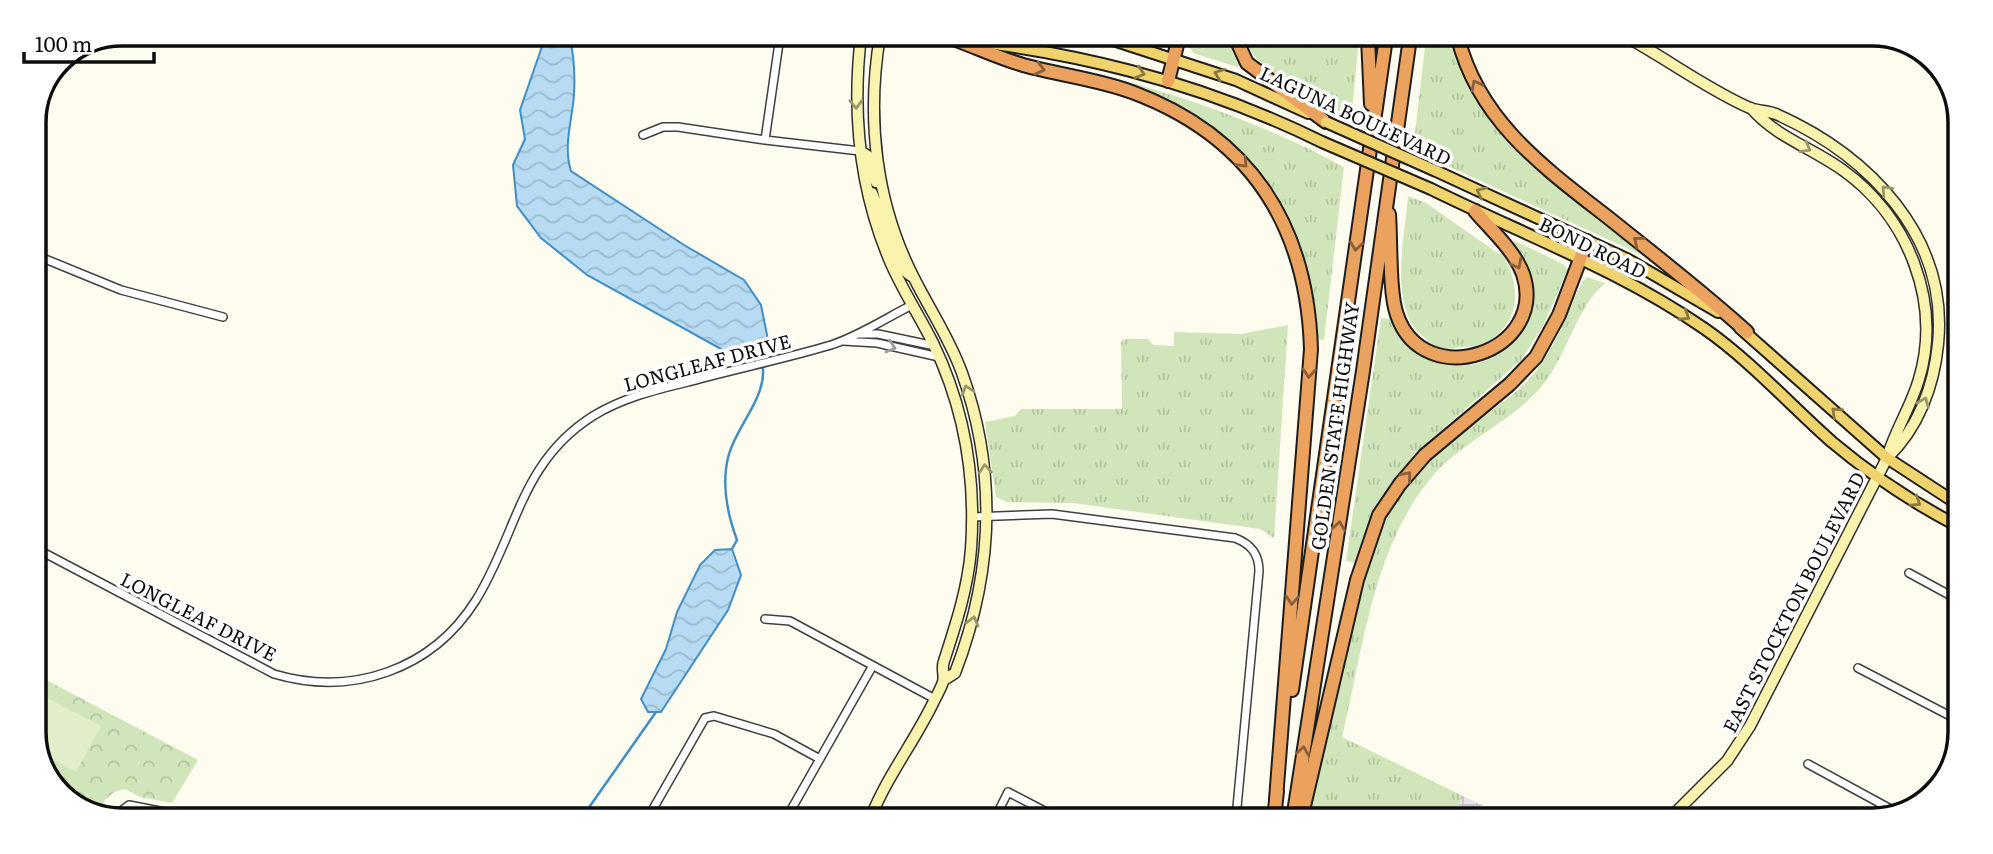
<svg xmlns="http://www.w3.org/2000/svg" width="1993" height="854" font-family="Literata,serif">
  <defs>
    <pattern id="industrial-grid" width="8" height="8" patternUnits="userSpaceOnUse" patternTransform="scale(1.75)"><rect width="8" height="8" fill="#ebe2eb"/><path d="M0 4h8M4 0v8" fill="none" stroke="#c8c1c8"/></pattern>
    <pattern id="grass-tufts" width="24" height="20" patternUnits="userSpaceOnUse" patternTransform="scale(1.75)"><rect width="24" height="20" fill="#d0e6ba"/><path d="M3 7l-1-3M5 7V3M7 7l1-3M15 17l-1-3M17 17v-4M19 17l1-3" fill="none" stroke="#b1c49f"/></pattern>
    <pattern id="park-crowns" width="20" height="18" patternUnits="userSpaceOnUse" patternTransform="scale(1.75)"><rect width="20" height="18" fill="#d0e6ba"/><path d="M2 6a3 3 0 1 1 6 0M12 15a3 3 0 1 1 6 0" fill="none" stroke="#b1c49f"/></pattern>
    <pattern id="water-waves" width="16" height="10" patternUnits="userSpaceOnUse" patternTransform="scale(1.75)"><rect width="16" height="10" fill="#b6dbf2"/><path d="M0 5q4-4 8 0t8 0" fill="none" stroke="#9bbbce"/></pattern>
  </defs>
  <rect width="100%" height="100%" fill="#fefbef"/>
  <path fill="url(#industrial-grid)" d="M1463,796L1511,819H1451Z"/>
  <path fill="url(#grass-tufts)" d="M1191,37H1226L1242,65L1237,67L1193,53L1188,45Z
    M1243,37L1359,38L1351,122C1317,108 1256,72 1243,37Z
    M1426,38H1453C1481,142 1566,191 1646,254L1644,256L1413,150Z
    M1102,75C1186,96 1268,126 1344,167L1324,340L1314,339C1310,234 1262,142 1163,98C1143,89 1121,85 1101,79Z
    M1408,196L1426,203L1499,254L1502,253C1524,292 1520,324 1479,348C1466,344 1454,350 1443,349C1437,349 1430,342 1425,338C1387,311 1405,237 1408,196Z
    M1515,241L1561,263L1568,269L1543,326L1521,360L1421,448L1387,490L1364,536L1356,563L1346,561L1381,318L1390,319C1419,374 1490,385 1522,326C1527,318 1533,306 1531,296C1528,279 1518,261 1512,245Z
    M1587,277L1605,283C1576,308 1568,352 1545,382C1517,418 1474,435 1442,466C1374,535 1364,646 1342,737L1463,796L1451,819H1309C1322,763 1335,708 1348,653C1361,596 1370,537 1405,488C1436,444 1482,422 1521,387C1551,360 1565,318 1582,282Z
    M1288,325L1274,538L1260,529L1073,503L1007,502L996,497L985,422L1015,416L1021,409H1122L1121,342L1124,339H1148L1153,345L1174,346V332L1241,334Z"/>
  <path fill="url(#park-crowns)" d="M33,673L198,760L172,803L140,797L125,789L114,792L104,801L103,814H88L51,786L33,738Z"/>
  <path fill="#e2eecb" d="M33,691L101,726L76,772L38,751L33,738Z"/>
  <path fill="url(#water-waves)" stroke="#418ec5" stroke-width="2" d="M546,35H569C574,53 575,76 574,95C572,121 563,146 571,171L684,245L744,280L761,305L768,340L761,358L730,354L587,275L541,238L517,206L513,165L525,139L520,110Z
    M732,549L741,575L728,610L661,712H648L641,699L666,649L677,612L700,565L715,550Z"/>
  <g fill="none" stroke-linecap="round" stroke-linejoin="round">
    <path stroke="#418ec5" stroke-width="2.5" d="M732,549L737,540C727,513 721,482 729,454C738,423 772,392 761,358
      M583,816L656,712"/>
    <g stroke="#404040" stroke-width="10">
      <path id="street" d="M780,36L765,140L860,151
        M643,135L663,127H678L765,140
        M33,254L121,290L223,317
        M859,334H878L935,346
        M843,341L877,343L939,357
        M972,517L1052,514L1235,538C1251,544 1259,554 1259,571L1236,818
        M33,547L274,674C352,697 432,670 476,600C517,534 520,462 593,416C622,398 655,390 688,382C735,369 784,359 831,345C859,336 886,318 912,305
        M1909,573L1955,598
        M765,619L790,621L935,699
        M1858,668L1954,718
        M1808,764L1898,813
        M117,814L129,805L175,814
        M652,816L653,809L705,718L714,716L774,734L820,759
        M787,817L872,667
        M995,818L1008,792L1058,818"/>
    </g>
    <g stroke="#2f2f2f" stroke-width="13">
      <path id="secondary" d="M861,36C852,112 859,187 889,259C901,288 919,315 933,343C964,407 976,478 971,549C968,588 956,624 944,661C941,668 945,675 943,682C941,688 937,695 934,701C915,741 887,776 871,817
        M880,36C866,119 876,204 914,278C930,310 950,339 962,373C998,474 993,574 955,673L944,680
        M1630,39C1670,61 1709,90 1750,108C1758,111 1768,111 1776,114C1868,155 1949,236 1938,344C1934,386 1918,429 1887,458
        M860,151L868,156L876,182
        M872,193L884,223L893,228
        M879,229C898,241 892,265 913,277
        M1668,820L1727,761L1750,726L1887,458C1895,430 1911,407 1919,379C1942,302 1908,217 1844,171C1813,148 1777,138 1751,108"/>
    </g>
    <g stroke="#1e1e1e" stroke-width="14">
      <path id="primary" d="M927,36C1066,49 1196,80 1322,142
        M1104,37L1236,80L1308,113
        M1436,171L1627,259L1718,312
        M1431,189C1522,234 1620,270 1705,329C1752,362 1789,404 1832,442C1870,474 1912,502 1956,525
        M1740,328L1887,458L1956,503"/>
    </g>
    <g stroke="#1e1e1e" stroke-width="16">
      <path id="highway" d="M1235,37L1247,63L1326,122
        M1368,38L1371,104
        M1458,38C1479,122 1546,169 1610,219C1656,256 1703,292 1747,332
        M953,39C976,47 999,58 1023,65C1059,75 1097,79 1132,92C1250,136 1307,225 1311,349L1276,799
        M1168,81L1179,37
        M1389,214C1391,240 1389,293 1397,315C1424,394 1549,352 1523,274C1514,250 1492,231 1475,211
        M1292,690L1386,38
        M1274,819L1277,791
        M1293,819L1363,371L1410,38
        M1301,819L1357,580L1379,515L1400,484L1425,455L1510,384L1536,357L1559,315L1587,241"/>
    </g>
    <use href="#street" stroke="#fff" stroke-width="7"/>
    <use href="#secondary" stroke="#faf3ad" stroke-width="10"/>
    <use href="#primary" stroke="#f0d36c" stroke-width="10"/>
    <use href="#highway" stroke="#eca25f" stroke-width="12"/>
    <g stroke="#1e1e1e" stroke-width="14" stroke-linecap="butt">
      <path id="primary-bridge" d="M1326,122L1436,171
        M1322,142L1431,189"/>
    </g>
    <use href="#primary-bridge" stroke="#f0d36c" stroke-width="10"/>
  </g>
  <defs><path id="oneway-chevron" d="M-2-3.5L2.5 0L-2 3.5" fill="none" stroke-width="1.6" stroke-linecap="round" stroke-linejoin="round" transform="scale(1.75)"/></defs>
  <g stroke="#885f3a">
    <use href="#oneway-chevron" transform="translate(1040 69) rotate(14)"/>
    <use href="#oneway-chevron" transform="translate(1476 85) rotate(-117)"/>
    <use href="#oneway-chevron" transform="translate(1243 163) rotate(46)"/>
    <use href="#oneway-chevron" transform="translate(1638 241) rotate(-142)"/>
    <use href="#oneway-chevron" transform="translate(1356 246) rotate(98)"/>
    <use href="#oneway-chevron" transform="translate(1517 264) rotate(63)"/>
    <use href="#oneway-chevron" transform="translate(1309 373) rotate(94)"/>
    <use href="#oneway-chevron" transform="translate(1407 476) rotate(-50)"/>
    <use href="#oneway-chevron" transform="translate(1339 526) rotate(-81)"/>
    <use href="#oneway-chevron" transform="translate(1292 600) rotate(94)"/>
    <use href="#oneway-chevron" transform="translate(1303 751) rotate(-81)"/>
  </g>
  <g stroke="#8a7a41">
    <use href="#oneway-chevron" transform="translate(1140 73) rotate(17)"/>
    <use href="#oneway-chevron" transform="translate(1219 74) rotate(-160)"/>
    <use href="#oneway-chevron" transform="translate(1481 192) rotate(-155)"/>
    <use href="#oneway-chevron" transform="translate(1685 316) rotate(33)"/>
    <use href="#oneway-chevron" transform="translate(1836 412) rotate(-137)"/>
    <use href="#oneway-chevron" transform="translate(1916 502) rotate(33)"/>
  </g>
  <g stroke="#9b976d">
    <use href="#oneway-chevron" transform="translate(856 104) rotate(89)"/>
    <use href="#oneway-chevron" transform="translate(1806 148) rotate(30)"/>
    <use href="#oneway-chevron" transform="translate(1886 190) rotate(-133)"/>
    <use href="#oneway-chevron" transform="translate(967 390) rotate(-108)"/>
    <use href="#oneway-chevron" transform="translate(1924 402) rotate(-68)"/>
    <use href="#oneway-chevron" transform="translate(985 469) rotate(-95)"/>
    <use href="#oneway-chevron" transform="translate(973 621) rotate(-75)"/>
  </g>
  <use stroke="#9e9e9e" href="#oneway-chevron" transform="translate(891 347) rotate(16)"/>
  <g text-anchor="middle" dominant-baseline="central" stroke-width="7" stroke-linejoin="round" paint-order="stroke">
    <g font-size="19" fill="#0d0d0d" stroke="#fff">
      <text transform="translate(1356 115) rotate(25)">LAGUNA BOULEVARD</text>
      <text transform="translate(1593 247) rotate(26)">BOND ROAD</text>
      <text transform="translate(707 362) rotate(-15)">LONGLEAF DRIVE</text>
      <text transform="translate(1334 426) rotate(-82)">GOLDEN STATE HIGHWAY</text>
      <text transform="translate(1793 602) rotate(-63)">EAST STOCKTON BOULEVARD</text>
      <text transform="translate(199 616) rotate(27)">LONGLEAF DRIVE</text>
    </g>
  </g>
  <path d="M0 0H1993V854H0ZM122 46H1872A76 76 0 0 1 1948 122V732A76 76 0 0 1 1872 808H122A76 76 0 0 1 46 732V122A76 76 0 0 1 122 46Z" fill="#fff" fill-rule="evenodd"/>
  <path fill="none" stroke="#0d0d0d" stroke-width="3.5" d="M122 46H1872A76 76 0 0 1 1948 122V732A76 76 0 0 1 1872 808H122A76 76 0 0 1 46 732V122A76 76 0 0 1 122 46Z"/>
  <path d="M24 52v10h130v-10" fill="none" stroke="#0d0d0d" stroke-width="3.5"/>
  <text x="35" y="52" font-size="21" fill="#0d0d0d" stroke="#ffffff" stroke-width="5" paint-order="stroke">100 m</text>
</svg>
